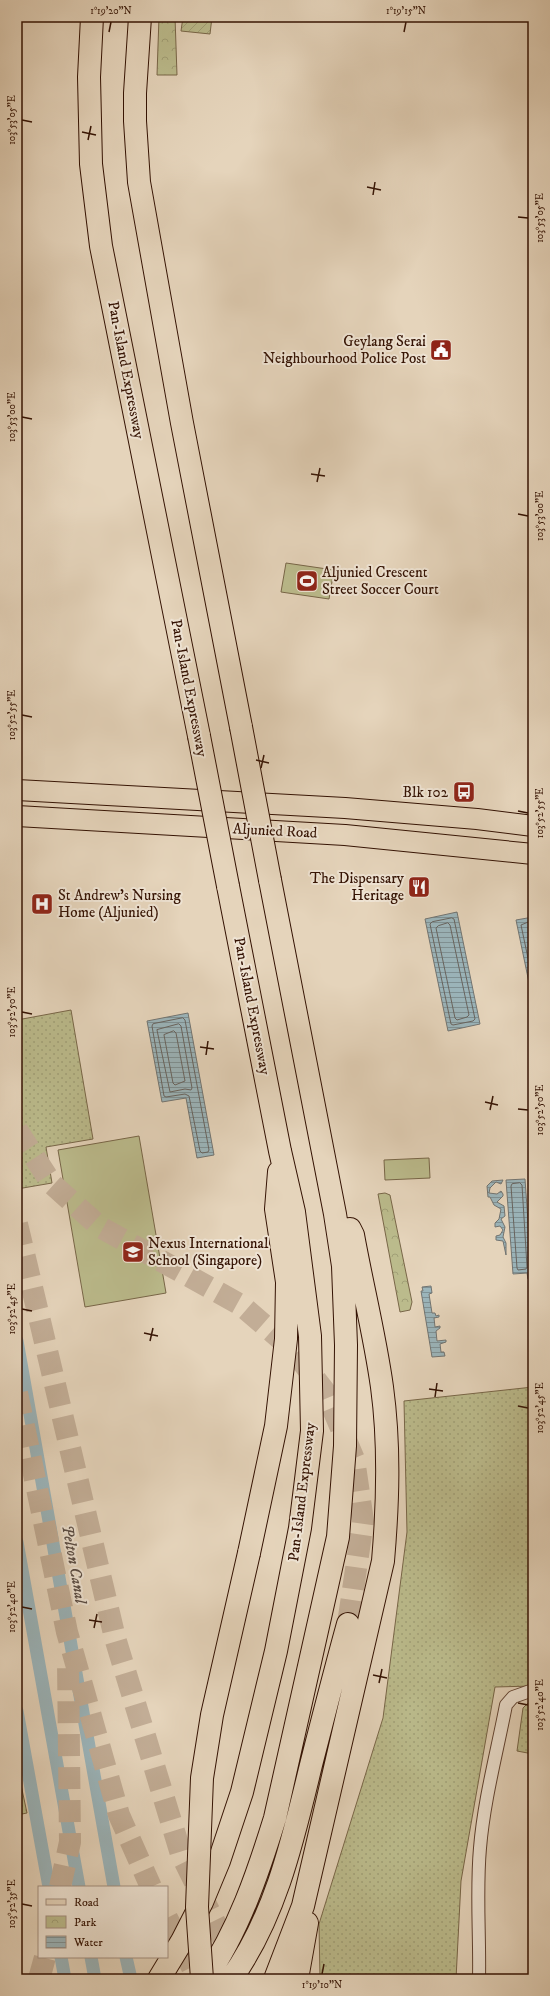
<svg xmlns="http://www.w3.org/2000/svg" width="550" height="1996" font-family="'IM FELL DW Pica',serif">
  <defs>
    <pattern id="grass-dots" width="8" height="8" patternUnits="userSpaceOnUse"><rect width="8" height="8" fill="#bbbb8c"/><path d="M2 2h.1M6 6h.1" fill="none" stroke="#a1a077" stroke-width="1.8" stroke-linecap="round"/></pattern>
    <pattern id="park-crowns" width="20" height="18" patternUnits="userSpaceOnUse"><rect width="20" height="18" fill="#bbbb8c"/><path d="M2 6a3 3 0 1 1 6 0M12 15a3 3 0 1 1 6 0" fill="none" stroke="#a1a077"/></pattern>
    <pattern id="garden-furrows" width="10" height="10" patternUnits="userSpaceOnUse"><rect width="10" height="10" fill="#bbbb8c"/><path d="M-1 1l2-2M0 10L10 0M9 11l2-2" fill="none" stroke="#a1a077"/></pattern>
    <pattern id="water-rules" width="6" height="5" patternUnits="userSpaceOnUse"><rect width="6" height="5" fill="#9bb5bb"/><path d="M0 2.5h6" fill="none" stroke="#7f9296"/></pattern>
  </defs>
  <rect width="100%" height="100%" fill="#e5d4bb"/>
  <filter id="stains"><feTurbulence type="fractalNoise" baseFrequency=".005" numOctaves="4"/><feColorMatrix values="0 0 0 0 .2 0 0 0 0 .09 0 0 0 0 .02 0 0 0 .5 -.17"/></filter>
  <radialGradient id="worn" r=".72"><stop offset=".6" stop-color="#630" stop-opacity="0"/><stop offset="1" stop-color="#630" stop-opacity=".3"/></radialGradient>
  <path fill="url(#grass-dots)" stroke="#786648" d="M71,1010L93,1139L46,1147L52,1183L17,1189V1020Z
    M533,1387V1686L495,1687L461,1881L456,1979H320L319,1924L383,1718L407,1532L404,1401Z
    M528,1703H533V1754L517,1751L523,1708Z
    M17,1766L27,1813L17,1815Z"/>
  <path fill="url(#park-crowns)" stroke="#786648" d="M159,17H175L177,75H157Z
    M385,1193L390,1195L412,1302L410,1310L400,1312L378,1194Z"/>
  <path fill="url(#garden-furrows)" stroke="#786648" d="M183,17H212L210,34L181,31Z"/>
  <path fill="#bbbb8c" stroke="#786648" d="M286,563L334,570L329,599L281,592Z
    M139,1136L166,1293L85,1307L58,1150Z
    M429,1158L430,1178L385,1180L384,1160Z"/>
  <path fill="url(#water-rules)" stroke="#727471" d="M457,912L480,1024L448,1031L425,919Z
    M533,917V1002L516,920Z
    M188,1013L214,1155L197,1158L186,1098L162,1102L147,1021Z
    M525,1179L532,1279H528L527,1273L513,1274L506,1180Z
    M503,1180L501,1184L496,1182L490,1188L489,1193L497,1194L501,1191L503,1194V1196L497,1202L504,1206L505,1216L501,1219L505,1227L503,1237L506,1243V1255L503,1241L496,1240V1236L500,1235L503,1230L500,1226L495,1227V1223L499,1219L501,1209L494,1205L490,1197H488L487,1186L492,1181Z
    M431,1286L432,1293L429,1294L432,1313H435L436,1316L439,1315V1317L434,1318L435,1327L440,1326V1328L436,1331L437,1341L446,1340V1342L440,1344L441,1352H444L445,1356L432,1357L421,1291H423L422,1287Z"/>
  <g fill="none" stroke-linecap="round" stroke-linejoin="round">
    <path stroke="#68645f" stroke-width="1" d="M452,918L454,919L475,1019L473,1021L453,1025L451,1024L430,924L432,922Z
      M533,920L521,925L533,982
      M448,923L450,925L469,1015L467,1017L457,1020L455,1018L436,928L438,926Z
      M183,1018L185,1020L209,1150L208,1152L202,1153L200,1151L189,1096L185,1094L166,1097L164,1096L152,1026L153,1024Z
      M179,1024L181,1026L192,1088L191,1090L185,1089L170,1092L157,1030Z
      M174,1031L176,1033L185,1081L175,1085L173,1083L164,1035Z
      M520,1183L522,1185L527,1267L526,1269L518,1270L517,1268L511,1186L512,1184Z"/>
    <path stroke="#9bb5bb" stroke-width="13" d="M17,1341L114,1887
      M17,1542L79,1887
      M17,1711L49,1887
      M61,1957L65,1979
      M91,1957L95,1979
      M126,1957L131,1979"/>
    <path stroke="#c2ad96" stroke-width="22" stroke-dasharray="22 11" stroke-linecap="butt" d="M17,1130L52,1184L100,1227L241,1305L293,1350L326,1393L354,1459L363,1521L348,1624
      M17,1224L115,1638L181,1854L233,1959
      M17,1393L67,1632L119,1815L151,1887
      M60,1887L70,1842L68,1661
      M167,1918L198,1979
      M39,1979L45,1957"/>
    <g stroke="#604231" stroke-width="14">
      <path id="minor" d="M479,1979C480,1935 476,1892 480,1848C484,1800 497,1752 506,1705L513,1697L533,1690"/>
    </g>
    <g stroke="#341203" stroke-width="22">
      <path id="primary" d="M17,790L345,808L477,819L533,826
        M17,816L345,835L533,854"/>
    </g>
    <g stroke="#341203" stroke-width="24">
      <path id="motorway" d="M92,17L89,77L91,164L101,246L199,736
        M140,17L135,93V121L139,182L182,423L241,727
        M249,1553L276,1426L286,1339L287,1282L276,1209L279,1172
        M159,1979L182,1941L202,1902L219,1861L242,1792L276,1651L300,1528L312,1431L310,1336L294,1212L280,1151L228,886
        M205,1979C238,1932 258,1873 275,1818L338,1537L345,1446L346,1345L343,1266L335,1214L270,880
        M231,1979C276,1916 293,1839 311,1765C323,1718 335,1671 348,1624
        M275,1979L303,1906L383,1561C388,1503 390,1446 382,1387C375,1336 362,1285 353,1235L350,1229
        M297,1979L307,1923"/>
    </g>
    <use href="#minor" stroke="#eee3d3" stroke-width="12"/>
    <use href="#primary" stroke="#e5d4bb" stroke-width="20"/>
    <use href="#motorway" stroke="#e5d4bb" stroke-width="22"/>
    <g stroke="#341203" stroke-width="24" stroke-linecap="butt">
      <path id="motorway-bridge" d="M241,727L270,880
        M199,736L228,886
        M202,1979L197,1907L202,1778L212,1715L249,1553"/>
    </g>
    <use href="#motorway-bridge" stroke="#e5d4bb" stroke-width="22"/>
  </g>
  <path fill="none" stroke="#341203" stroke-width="1.5" d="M109,32L111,22M404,32L406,22M22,120L32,122M82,132L96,135M88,140L91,126M367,187L381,190M373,195L375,182M518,217L528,218M22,417L32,419M311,474L325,476M317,482L320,468M518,514L528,516M22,715L32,717M256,760L269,763M261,768L264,755M518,811L528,813M22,1012L32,1014M200,1047L214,1049M206,1055L208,1041M485,1102L498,1105M518,1109L528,1110M490,1110L493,1096M22,1309L32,1311M144,1333L158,1336M150,1341L153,1328M429,1389L443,1391M435,1397L437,1383M518,1406L528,1408M22,1607L32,1609M89,1620L102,1622M94,1628L97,1614M373,1675L387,1678M379,1683L382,1669M518,1703L528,1705M22,1904L32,1906M322,1974L324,1964"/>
  <defs>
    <g id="civic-square" transform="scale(1.15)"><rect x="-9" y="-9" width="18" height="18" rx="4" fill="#8f2418" stroke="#eee3d3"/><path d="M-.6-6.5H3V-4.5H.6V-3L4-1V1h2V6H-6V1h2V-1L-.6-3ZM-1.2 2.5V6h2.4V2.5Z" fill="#fff"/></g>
    <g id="stadium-square" transform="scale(1.15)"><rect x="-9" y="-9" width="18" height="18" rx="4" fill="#8f2418" stroke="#eee3d3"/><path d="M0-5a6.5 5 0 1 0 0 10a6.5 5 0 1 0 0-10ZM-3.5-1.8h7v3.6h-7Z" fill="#fff"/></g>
    <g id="bus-square" transform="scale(1.15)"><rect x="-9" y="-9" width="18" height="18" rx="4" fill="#8f2418" stroke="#eee3d3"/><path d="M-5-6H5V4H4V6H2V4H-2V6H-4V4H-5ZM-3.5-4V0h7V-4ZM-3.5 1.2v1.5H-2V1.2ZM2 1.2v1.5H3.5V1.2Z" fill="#fff"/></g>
    <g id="restaurant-square" transform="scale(1.15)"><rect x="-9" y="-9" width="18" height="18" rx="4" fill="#8f2418" stroke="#eee3d3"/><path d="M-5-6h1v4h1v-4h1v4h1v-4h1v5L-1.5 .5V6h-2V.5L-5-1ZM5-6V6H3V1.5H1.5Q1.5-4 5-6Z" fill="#fff"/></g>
    <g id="hospital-square" transform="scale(1.15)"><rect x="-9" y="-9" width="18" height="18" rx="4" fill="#8f2418" stroke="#eee3d3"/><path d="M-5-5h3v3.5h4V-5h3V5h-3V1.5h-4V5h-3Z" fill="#fff"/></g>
    <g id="school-square" transform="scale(1.15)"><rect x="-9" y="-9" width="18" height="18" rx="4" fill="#8f2418" stroke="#eee3d3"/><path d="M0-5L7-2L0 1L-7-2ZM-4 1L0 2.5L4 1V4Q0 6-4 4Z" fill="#fff"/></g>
  </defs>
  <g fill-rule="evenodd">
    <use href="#civic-square" x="441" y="350"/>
    <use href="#stadium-square" x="307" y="581"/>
    <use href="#bus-square" x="464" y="792"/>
    <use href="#restaurant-square" x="419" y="887"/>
    <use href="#hospital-square" x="42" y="904"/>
    <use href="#school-square" x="133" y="1252"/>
  </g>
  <g text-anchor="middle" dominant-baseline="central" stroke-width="4" stroke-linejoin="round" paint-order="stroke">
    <g font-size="15" fill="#341203" stroke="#eee3d3" text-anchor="end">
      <text x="426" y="341">Geylang Serai<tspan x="426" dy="17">Neighbourhood Police Post</tspan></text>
      <text x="322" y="572" text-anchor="start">Aljunied Crescent<tspan x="322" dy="17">Street Soccer Court</tspan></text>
      <text x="448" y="792">Blk 102</text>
      <text x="404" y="878">The Dispensary<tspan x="404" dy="17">Heritage</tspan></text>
      <text x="58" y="895" text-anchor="start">St Andrew's Nursing<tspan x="58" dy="17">Home (Aljunied)</tspan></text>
      <text x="148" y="1243" text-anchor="start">Nexus International<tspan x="148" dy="17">School (Singapore)</tspan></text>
    </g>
    <g font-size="15" fill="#341203" stroke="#eee3d3">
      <text transform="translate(126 370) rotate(79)">Pan-Island Expressway</text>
      <text transform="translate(189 688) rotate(79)">Pan-Island Expressway</text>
      <text transform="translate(275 831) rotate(3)">Aljunied Road</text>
      <text transform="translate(252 1006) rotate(79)">Pan-Island Expressway</text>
      <text transform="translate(302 1492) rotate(-83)">Pan-Island Expressway</text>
    </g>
    <g font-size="16" font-style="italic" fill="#584b43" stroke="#eee3d3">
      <text transform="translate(74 1564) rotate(80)">Pelton Canal</text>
    </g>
  </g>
  <rect width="550" height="1996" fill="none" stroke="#e5d4bb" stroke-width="44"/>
  <rect x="38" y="1886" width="130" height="72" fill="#eee3d3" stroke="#a48f80"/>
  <rect x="46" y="1899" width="20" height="6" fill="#e5d4bb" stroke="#a48f80"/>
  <text x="74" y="1906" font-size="12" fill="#341203">Road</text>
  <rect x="46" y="1916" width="20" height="12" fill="url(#park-crowns)" stroke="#a48f80"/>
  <text x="74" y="1926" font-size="12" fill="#341203">Park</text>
  <rect x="46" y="1936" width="20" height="12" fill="url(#water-rules)" stroke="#a48f80"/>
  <text x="74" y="1946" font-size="12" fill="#341203">Water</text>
  <rect x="22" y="22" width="506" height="1952" fill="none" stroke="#341203" stroke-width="1.5"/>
  <g font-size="10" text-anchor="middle" fill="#341203">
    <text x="111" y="14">1°19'20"N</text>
    <text x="406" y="14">1°19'15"N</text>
    <text transform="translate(11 120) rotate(-90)" y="4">103°53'05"E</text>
    <text transform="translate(539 218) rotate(-90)" y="4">103°53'05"E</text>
    <text transform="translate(11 417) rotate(-90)" y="4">103°53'00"E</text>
    <text transform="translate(539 516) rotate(-90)" y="4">103°53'00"E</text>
    <text transform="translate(11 715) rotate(-90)" y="4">103°52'55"E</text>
    <text transform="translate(539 813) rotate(-90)" y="4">103°52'55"E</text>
    <text transform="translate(11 1012) rotate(-90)" y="4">103°52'50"E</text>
    <text transform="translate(539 1110) rotate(-90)" y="4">103°52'50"E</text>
    <text transform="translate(11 1309) rotate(-90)" y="4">103°52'45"E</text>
    <text transform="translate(539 1408) rotate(-90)" y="4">103°52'45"E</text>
    <text transform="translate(11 1607) rotate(-90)" y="4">103°52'40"E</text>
    <text transform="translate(539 1705) rotate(-90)" y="4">103°52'40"E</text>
    <text transform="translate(11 1904) rotate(-90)" y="4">103°52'35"E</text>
    <text x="322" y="1988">1°19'10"N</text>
  </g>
  <rect width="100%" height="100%" filter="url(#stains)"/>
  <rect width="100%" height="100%" fill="url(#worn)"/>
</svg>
